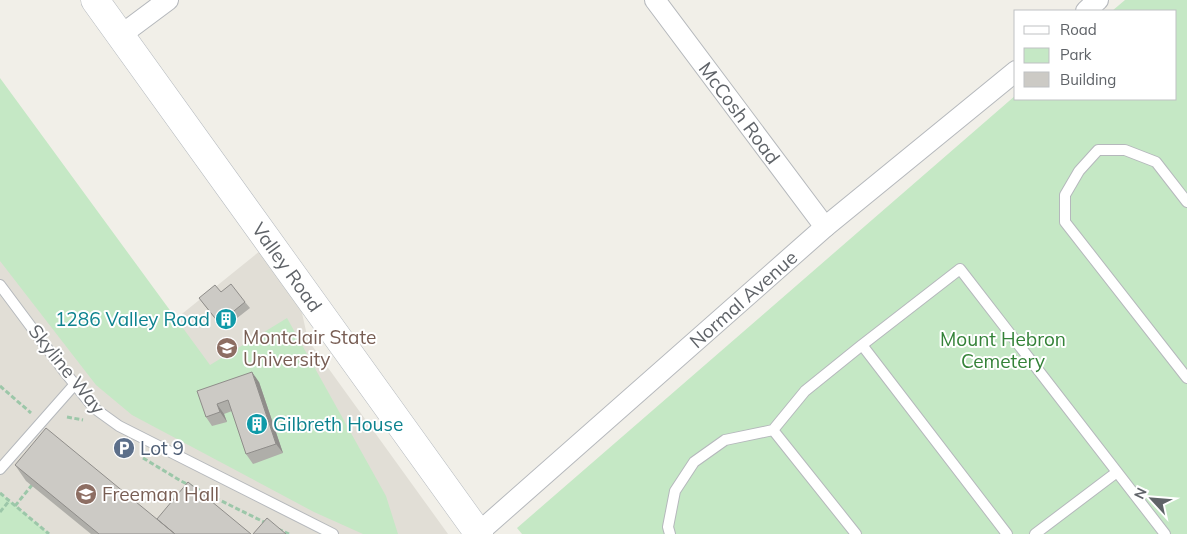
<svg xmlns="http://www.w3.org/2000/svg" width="1187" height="534" font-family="Mulish,sans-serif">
  <rect width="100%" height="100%" fill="#f1efe8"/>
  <path fill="#e1ded6" d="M0,176L131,355L260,251L293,293L302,313L308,340L448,534H0Z"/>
  <path fill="#c5e8c5" d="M1125,0H1187V534H522L517,528L1016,95V99H1176V11H1112Z
    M0,78L210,365L287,318L386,496L398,534H363L314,512L132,415L96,385L0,261Z
    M0,493L49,534H0Z"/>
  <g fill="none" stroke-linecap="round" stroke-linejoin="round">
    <g stroke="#b5b8bc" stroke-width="12">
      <path id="lane" d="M1187,202L1156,162L1125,150H1098L1079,171L1065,195V222L1187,378
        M0,285L64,371L94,408L119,426L333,534
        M862,345L960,269L1165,534
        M773,430L805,391L862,345L1007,534
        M0,469L75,384
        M670,534L668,527L675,491L694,462L725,440L773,430L856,534
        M1035,534L1117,472"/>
    </g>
    <g stroke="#b5b8bc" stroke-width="22">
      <g id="street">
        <path id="s1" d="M655,0L825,227"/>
        <path d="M1086,11L1098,0"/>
        <path d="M121,35L168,0"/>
        <path id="s2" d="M477,534L825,227L1016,71"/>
      </g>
    </g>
    <g stroke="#b6babf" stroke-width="29">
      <g id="secondary">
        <path id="s3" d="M95,0L479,534"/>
      </g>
    </g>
    <path stroke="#9cc7a9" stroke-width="3" stroke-dasharray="5 2.5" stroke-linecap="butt" d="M0,386L31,413
      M67,417L83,420
      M143,458L181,481L266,523
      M0,493L49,534
      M15,506L32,485
      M0,512L9,501
      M278,529L289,534"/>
    <use href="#lane" stroke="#fff" stroke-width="10"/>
    <use href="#street" stroke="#fff" stroke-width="20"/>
    <use href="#secondary" stroke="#fff" stroke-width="28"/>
  </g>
  <path fill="#afaea9" d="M221,292L245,302L250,308L223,329L199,298Z
    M259,382L283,453L253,464L246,454L232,411L224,414L227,422L212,426L206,417L197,391Z
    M15,465L157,519L251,534H91L26,481Z"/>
  <path fill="#8f8d8a" d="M252,372L259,382L283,453L276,444Z
    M217,404L224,414L227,422L220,412Z"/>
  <path fill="#cccac5" stroke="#8f8d8a" d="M231,284L245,302L219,323L199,298L215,285L221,292Z
    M252,372L276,444L246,454L228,400L217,404L220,412L206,417L197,391Z
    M46,428L175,534H99L15,465Z
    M188,482L251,534H175L157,519Z
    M267,518L286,534H253Z"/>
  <defs>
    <g id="building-disc" transform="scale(1.125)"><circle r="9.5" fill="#0f9aa8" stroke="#fff"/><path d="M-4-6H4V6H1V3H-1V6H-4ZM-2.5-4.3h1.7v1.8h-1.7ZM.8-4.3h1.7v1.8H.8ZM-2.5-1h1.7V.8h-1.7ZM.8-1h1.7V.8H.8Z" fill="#fff"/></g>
    <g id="university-disc" transform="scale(1.125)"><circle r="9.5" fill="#8d6e63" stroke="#fff"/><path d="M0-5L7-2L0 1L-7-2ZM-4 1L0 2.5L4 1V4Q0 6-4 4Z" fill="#fff"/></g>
    <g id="parking-disc" transform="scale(1.125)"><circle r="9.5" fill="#5c6f8a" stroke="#fff"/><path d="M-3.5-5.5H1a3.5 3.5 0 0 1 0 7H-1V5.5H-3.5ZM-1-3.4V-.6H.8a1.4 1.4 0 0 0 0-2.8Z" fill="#fff"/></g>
  </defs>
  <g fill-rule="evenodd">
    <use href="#building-disc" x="226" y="319"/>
    <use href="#university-disc" x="227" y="348"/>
    <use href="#building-disc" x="257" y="424"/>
    <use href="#parking-disc" x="124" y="448"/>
    <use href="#university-disc" x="86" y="494"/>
  </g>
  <g text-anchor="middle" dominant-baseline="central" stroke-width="4" stroke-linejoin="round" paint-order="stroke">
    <g font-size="19" fill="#5f6368" stroke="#fff">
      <text stroke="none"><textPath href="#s1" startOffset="141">McCosh Road</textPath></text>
      <text stroke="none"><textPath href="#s3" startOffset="329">Valley Road</textPath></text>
      <text stroke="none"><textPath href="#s2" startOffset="355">Normal Avenue</textPath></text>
      <text transform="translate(67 369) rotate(51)">Skyline Way</text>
    </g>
    <g font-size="19" fill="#0d838f" stroke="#fff" text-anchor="end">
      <text x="210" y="319">1286 Valley Road</text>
      <text x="273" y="424" text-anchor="start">Gilbreth House</text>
    </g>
    <g font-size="19" fill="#785e54" stroke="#fff" text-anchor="start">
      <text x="243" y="337">Montclair State<tspan x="243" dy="22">University</tspan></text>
      <text x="102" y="494">Freeman Hall</text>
    </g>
    <g font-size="19" fill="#348238" stroke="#fff">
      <text x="1003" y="339">Mount Hebron<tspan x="1003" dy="22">Cemetery</tspan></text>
    </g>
    <g font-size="19" fill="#4e5e75" stroke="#fff" text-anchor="start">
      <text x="140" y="448">Lot 9</text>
    </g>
  </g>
  <rect x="1014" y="10" width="162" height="90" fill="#ffffff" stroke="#bfc1c3"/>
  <rect x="1024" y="26" width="25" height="8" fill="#ffffff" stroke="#bfc1c3"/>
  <text x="1060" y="35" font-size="15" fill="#5f6368">Road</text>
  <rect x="1024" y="48" width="25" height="15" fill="#c5e8c5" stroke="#bfc1c3"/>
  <text x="1060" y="60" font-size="15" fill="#5f6368">Park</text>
  <rect x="1024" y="72" width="25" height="15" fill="#cccac5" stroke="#bfc1c3"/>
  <text x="1060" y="85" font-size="15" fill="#5f6368">Building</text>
  <g transform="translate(1152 499) rotate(296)" stroke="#ffffff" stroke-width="4" paint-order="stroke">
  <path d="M0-4L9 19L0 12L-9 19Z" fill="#5f6368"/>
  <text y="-8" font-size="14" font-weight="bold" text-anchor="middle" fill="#5f6368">N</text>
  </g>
</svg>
